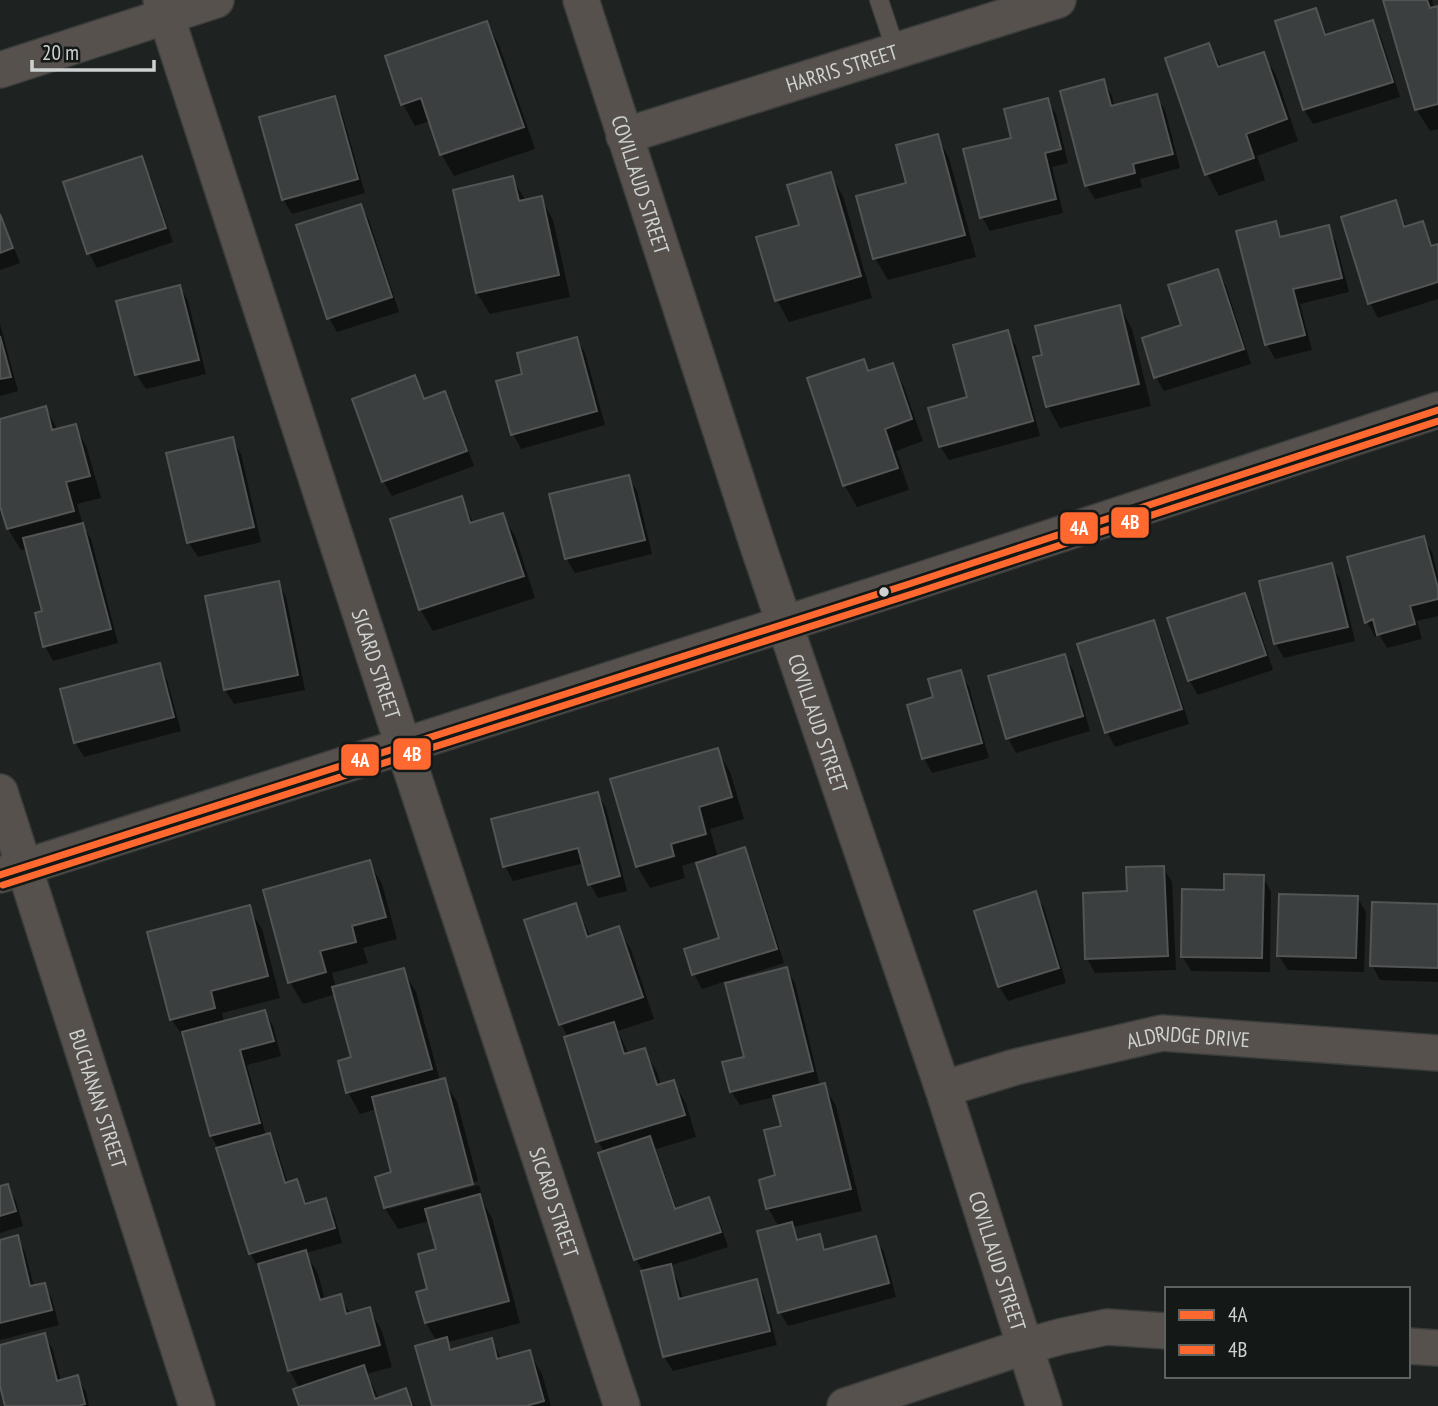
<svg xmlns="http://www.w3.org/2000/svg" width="1438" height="1406" font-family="'PT Sans Narrow',sans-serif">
  <rect width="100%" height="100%" fill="#1e2221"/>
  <path fill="#0007" d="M1385,0H1432L1434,9L1438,7V129L1430,131L1417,110Z
    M1315,10L1328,36L1373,22L1381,37L1400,97L1313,124L1304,109Z
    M487,23L499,45L535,149L454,176L442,155L430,121L415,126L403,104Z
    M1209,45L1222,68L1263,54L1276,75L1298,141L1257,156L1265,180L1219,196L1207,174Z
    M1103,81L1112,96L1114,107L1156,96L1165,110L1180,168L1140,179L1142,187L1095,199L1086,185Z
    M334,98L342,113L365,193L292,214L283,199Z
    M1047,100L1056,114L1068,163L1052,167L1063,213L990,231L982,217L1013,139Z
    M937,136L949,158L976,257L888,280L875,258L908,184Z
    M141,158L149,173L173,242L97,268L89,253L65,184Z
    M830,174L843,196L872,298L789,322L777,300L801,226Z
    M512,178L526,201L541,198L553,220L570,297L490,314L477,293Z
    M1395,202L1407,228L1422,223L1433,247L1438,246V299L1378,318L1370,303L1343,218Z
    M361,206L369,220L399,312L337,332L329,318Z
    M0,213L20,263L0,270Z
    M1275,223L1283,238L1328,227L1336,242L1349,292L1300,304L1312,350L1275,359L1267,344Z
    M1218,271L1226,286L1251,364L1164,391L1156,377Z
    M180,287L188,301L206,374L146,389L137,375L119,302Z
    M1120,307L1132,329L1151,406L1060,428L1048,406L1044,356Z
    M0,324L18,391L0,396Z
    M1007,332L1016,346L1040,436L949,460L940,446Z
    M577,339L585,353L605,425L521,449L513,434L524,376Z
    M863,361L870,372L892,365L904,387L923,441L896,451L909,490L857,507L845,486L809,379Z
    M414,378L425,401L445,393L453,408L474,466L392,496L383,481Z
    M45,408L58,430L75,426L87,448L101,498L77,504L84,528L91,539L118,643L53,661L45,646L44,612L28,549L21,550L8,529L0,499V421Z
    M232,439L241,454L261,542L198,557L189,543L168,454Z
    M628,477L637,491L652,554L575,573L566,558Z
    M461,498L474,524L502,515L515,536L535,598L433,631L420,609Z
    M1423,538L1432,552L1438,576V616L1417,621L1422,639L1387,648L1379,634L1375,637L1367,622L1349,558Z
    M1331,565L1340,579L1355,641L1284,658L1276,644L1261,583Z
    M278,583L286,597L305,690L234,704L225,690Z
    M1244,595L1253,609L1273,670L1198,695L1189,680Z
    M1153,622L1161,636L1189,724L1115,747L1107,732Z
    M1064,656L1073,670L1090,731L1016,753L1008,738Z
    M159,665L167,680L181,731L84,757L75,742Z
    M960,672L969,687L989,758L932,773L924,758L935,698Z
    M717,750L730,772L744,819L710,829L718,858L744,849L752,864L784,963L732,980L733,983L786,969L795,983L820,1086L824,1085L836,1106L862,1211L793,1227L800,1241L819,1236L827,1251L875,1238L884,1252L896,1297L788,1326L780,1312L779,1227L768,1208L777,1177L783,1127L775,1097L740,1105L731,1091L746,1058L726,981L702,989L694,974L721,939L697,861L682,866L685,878L650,888L637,866Z
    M598,794L606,808L627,891L598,898L590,884L584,863L513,881L505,866Z
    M369,862L382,884L397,939L363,948L368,963L332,973L336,988L403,970L416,992L440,1081L444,1080L457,1102L478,1181L389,1205V1209L479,1185L485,1206L492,1218L520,1323L448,1342L453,1351L491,1340L502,1360L529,1352L542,1374L551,1406H434L437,1342L426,1323L418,1293L429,1290L438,1250L430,1221L398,1229L385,1208L378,1178L394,1174L377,1109L360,1114L348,1092L353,1059L336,994L303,1004L290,982Z
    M1163,867L1172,882L1176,970L1095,973L1087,958L1129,893Z
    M1263,877L1271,892L1270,972L1191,971L1182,956L1225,892Z
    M1035,894L1044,908L1066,983L1008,1001L999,986Z
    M1357,897L1366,912L1364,972L1288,970L1279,956Z
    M575,905L591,938L618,928L631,950L654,1019L618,1031L629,1055L644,1050L657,1072L661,1086L674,1082L686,1104L696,1137L656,1149L677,1210L708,1199L717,1214L728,1247L669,1266L678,1281L683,1300L756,1281L764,1296L777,1345L673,1371L664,1357L643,1271L636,1259L605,1153L598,1141L568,1037L561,1024Z
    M1438,905V982L1380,980L1372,965Z
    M249,908L262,929L280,998L222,1013L224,1023L265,1012L273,1026L281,1056L247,1065L266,1136L269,1135L277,1149L288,1184L296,1181L308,1205L325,1200L334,1215L342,1243L306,1253L318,1274L325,1300L340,1296L351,1315L369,1309L382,1331L392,1367L367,1374L379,1399L405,1390L415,1406H300V1389L289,1370L261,1267L259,1268L250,1253L218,1148L211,1136L186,1041L172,1020L149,934Z
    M7,1186L16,1201L23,1226L0,1233V1188Z
    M17,1237L25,1252L34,1287L44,1285L52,1299L59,1325L0,1340V1241Z
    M44,1335L53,1350L61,1381L77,1377L86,1392L89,1406H7L0,1379V1347Z"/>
  <path fill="#3c3f3f" stroke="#525554" stroke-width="2" d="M1383,0H1427L1430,8L1438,6V104L1415,110Z
    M1316,8L1325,35L1373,20L1393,82L1303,110L1275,21Z
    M487,21L524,127L440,155L421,98L401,105L385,56Z
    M1209,43L1218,67L1264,52L1287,119L1246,134L1254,158L1205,175L1165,58Z
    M1104,79L1111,106L1157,94L1173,154L1133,164L1135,173L1085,186L1060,91Z
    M335,96L358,179L282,200L259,117Z
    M1048,98L1061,149L1045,153L1056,199L980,218L963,149L1011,138L1004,109Z
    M938,134L965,235L873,259L856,196L906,183L896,145Z
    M142,156L166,228L87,254L63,182Z
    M831,172L861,276L775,301L756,237L799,225L787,185Z
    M513,176L519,201L542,196L559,275L476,293L453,190Z
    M1396,200L1404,227L1423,221L1431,246L1438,244V282L1368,304L1341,217Z
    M361,204L392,297L327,319L296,225Z
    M0,214L13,248L0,253Z
    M1276,221L1280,237L1329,225L1342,278L1293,289L1305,335L1265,345L1236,231Z
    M1218,269L1244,349L1154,378L1142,338L1181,325L1168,285Z
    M180,285L199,360L135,375L116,301Z
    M1120,305L1139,384L1046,407L1033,357L1042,355L1035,326Z
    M1008,330L1033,421L939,447L928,408L967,397L953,345Z
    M0,336L11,377L0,379Z
    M577,337L597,411L511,435L496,381L522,374L517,353Z
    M864,359L868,371L893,363L912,419L885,429L898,468L843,486L807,378Z
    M415,375L424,399L445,391L467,451L382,482L352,399Z
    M46,406L52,430L76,424L90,476L66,482L74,511L7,529L0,506V419Z
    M233,437L254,527L187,543L166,453Z
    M629,475L645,540L565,559L549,494Z
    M462,496L470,523L503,513L524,576L419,610L390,519Z
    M83,523L111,629L43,647L35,613L42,611L23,538Z
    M1424,536L1438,588V599L1410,606L1415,624L1377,635L1373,619L1365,623L1347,557Z
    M1332,563L1348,627L1274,644L1259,581Z
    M279,581L298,675L224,690L205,596Z
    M1245,593L1266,655L1188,681L1167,618Z
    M1154,620L1182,709L1105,733L1077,644Z
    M1065,654L1083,716L1006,739L988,676Z
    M160,663L174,717L74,743L60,689Z
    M961,670L982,743L922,759L907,705L933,697L928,679Z
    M718,748L732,797L699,807L706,834L671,844L674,856L636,867L610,779Z
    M598,792L620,876L588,885L578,848L503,867L491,819Z
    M745,847L777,949L692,975L684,949L719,938L696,863Z
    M370,860L386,917L352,926L356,942L320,951L326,972L288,983L263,890Z
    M1164,866L1168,956L1085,959L1083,893L1127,891L1126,867Z
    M1224,874L1264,875L1262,958L1181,957L1182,889L1224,890Z
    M1036,891L1059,968L998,987L974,911Z
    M1279,894L1358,896L1356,958L1277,956Z
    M1372,902L1438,904V968L1370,966Z
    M576,903L587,937L619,926L643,997L559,1025L524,920Z
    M250,905L268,976L211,991L215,1008L170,1020L147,932Z
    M787,967L813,1071L730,1092L722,1062L744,1057L725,983Z
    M404,968L432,1069L346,1093L338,1061L351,1057L332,987Z
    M265,1010L274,1041L240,1050L260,1123L210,1136L182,1032Z
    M614,1022L624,1054L645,1048L657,1085L674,1080L685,1115L596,1142L564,1037Z
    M445,1078L473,1184L384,1208L375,1177L391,1172L372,1097Z
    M825,1083L851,1189L766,1209L759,1180L775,1175L764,1130L781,1126L773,1096Z
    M270,1133L285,1183L297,1179L305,1204L326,1198L335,1228L249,1254L216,1148Z
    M650,1136L675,1209L709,1197L721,1232L634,1260L598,1153Z
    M8,1184L16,1211L0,1216V1186Z
    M480,1194L509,1301L425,1323L416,1292L427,1289L418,1254L436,1249L425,1209Z
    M792,1222L797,1240L820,1234L824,1250L876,1236L889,1283L778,1313L757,1231Z
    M18,1235L30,1286L45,1283L52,1310L0,1323V1240Z
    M306,1250L320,1300L341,1294L346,1314L370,1307L380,1345L288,1371L258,1264Z
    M671,1264L679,1299L757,1279L770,1331L663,1357L641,1271Z
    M45,1333L57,1381L78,1375L85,1404L78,1406H5L0,1386V1345Z
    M447,1337L450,1350L492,1338L497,1359L530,1350L544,1401L526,1406H432L415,1346Z
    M364,1365L375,1399L406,1388L412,1406H299L293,1389Z"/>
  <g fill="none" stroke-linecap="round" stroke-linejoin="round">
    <g stroke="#3b3d3d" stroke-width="20">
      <path id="service" d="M879,0L896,51"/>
    </g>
    <g stroke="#3b3d3d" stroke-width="38">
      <g id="minor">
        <path id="s1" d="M161,0L403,745L622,1406"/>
        <path id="s2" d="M581,0L759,549L943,1089L1044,1406"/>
        <path d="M0,70L216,0"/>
        <path id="s3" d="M624,136L1058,0"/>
        <path id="s4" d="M0,792L197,1406"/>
        <path d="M0,875L909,584L1438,410"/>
        <path id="s5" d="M943,1089L1015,1067L1162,1033L1438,1053"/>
        <path d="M1408,1346L1438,1348"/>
        <path d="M845,1406L1026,1346L1063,1336L1107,1327L1167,1331"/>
      </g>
    </g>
    <use href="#service" stroke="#56514c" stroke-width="18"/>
    <use href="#minor" stroke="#56514c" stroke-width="35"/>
    <g stroke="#141918" stroke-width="12">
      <path id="bus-1" d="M0,875L909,584L1438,410"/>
    </g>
    <g stroke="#141918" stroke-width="12">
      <path id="bus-2" d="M3,885L912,594L1438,421"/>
    </g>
    <use href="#bus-1" stroke="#ff692f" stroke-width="7"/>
    <use href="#bus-2" stroke="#ff692f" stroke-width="7"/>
  </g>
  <circle fill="#ced2d1" stroke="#141918" stroke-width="2.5" cx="884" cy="592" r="6"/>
  <g text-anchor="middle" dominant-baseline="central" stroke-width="7" stroke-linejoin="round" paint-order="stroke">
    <g font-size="21" fill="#ced2d1" stroke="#141918">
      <text stroke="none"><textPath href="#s3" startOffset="228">HARRIS STREET</textPath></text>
      <text stroke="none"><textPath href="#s2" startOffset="194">COVILLAUD STREET</textPath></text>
      <text stroke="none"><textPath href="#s1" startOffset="698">SICARD STREET</textPath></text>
      <text stroke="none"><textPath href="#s2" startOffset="761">COVILLAUD STREET</textPath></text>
      <text stroke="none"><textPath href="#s5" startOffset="252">ALDRIDGE DRIVE</textPath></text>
      <text stroke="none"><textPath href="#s4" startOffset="322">BUCHANAN STREET</textPath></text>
      <text stroke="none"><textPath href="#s1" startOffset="1265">SICARD STREET</textPath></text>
      <text stroke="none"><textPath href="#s2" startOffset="1328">COVILLAUD STREET</textPath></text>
    </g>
  </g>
  <g stroke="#141918" stroke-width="2.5">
    <rect x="1110" y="506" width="40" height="33" rx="7" fill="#ff692f"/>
    <rect x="1059" y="511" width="40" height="34" rx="7" fill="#ff692f"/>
    <rect x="392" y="737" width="40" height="34" rx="7" fill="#ff692f"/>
    <rect x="340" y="743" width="40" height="34" rx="7" fill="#ff692f"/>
  </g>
  <g font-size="19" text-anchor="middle" font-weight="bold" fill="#fff">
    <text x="1130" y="529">4B</text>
    <text x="1079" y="535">4A</text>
    <text x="412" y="761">4B</text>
    <text x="360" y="767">4A</text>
  </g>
  <rect x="1165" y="1287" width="245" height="91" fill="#141918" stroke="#5e6362" stroke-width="2"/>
  <rect x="1179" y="1310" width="35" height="10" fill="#ff692f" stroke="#5e6362" stroke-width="2"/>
  <text x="1228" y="1322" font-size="21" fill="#ced2d1">4A</text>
  <rect x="1179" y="1345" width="35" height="10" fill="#ff692f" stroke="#5e6362" stroke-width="2"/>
  <text x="1228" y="1357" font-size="21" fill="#ced2d1">4B</text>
  <path d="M32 60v10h122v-10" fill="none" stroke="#ced2d1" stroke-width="3.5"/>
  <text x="42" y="60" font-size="21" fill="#ced2d1" stroke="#141918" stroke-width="5" paint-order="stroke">20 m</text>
</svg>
